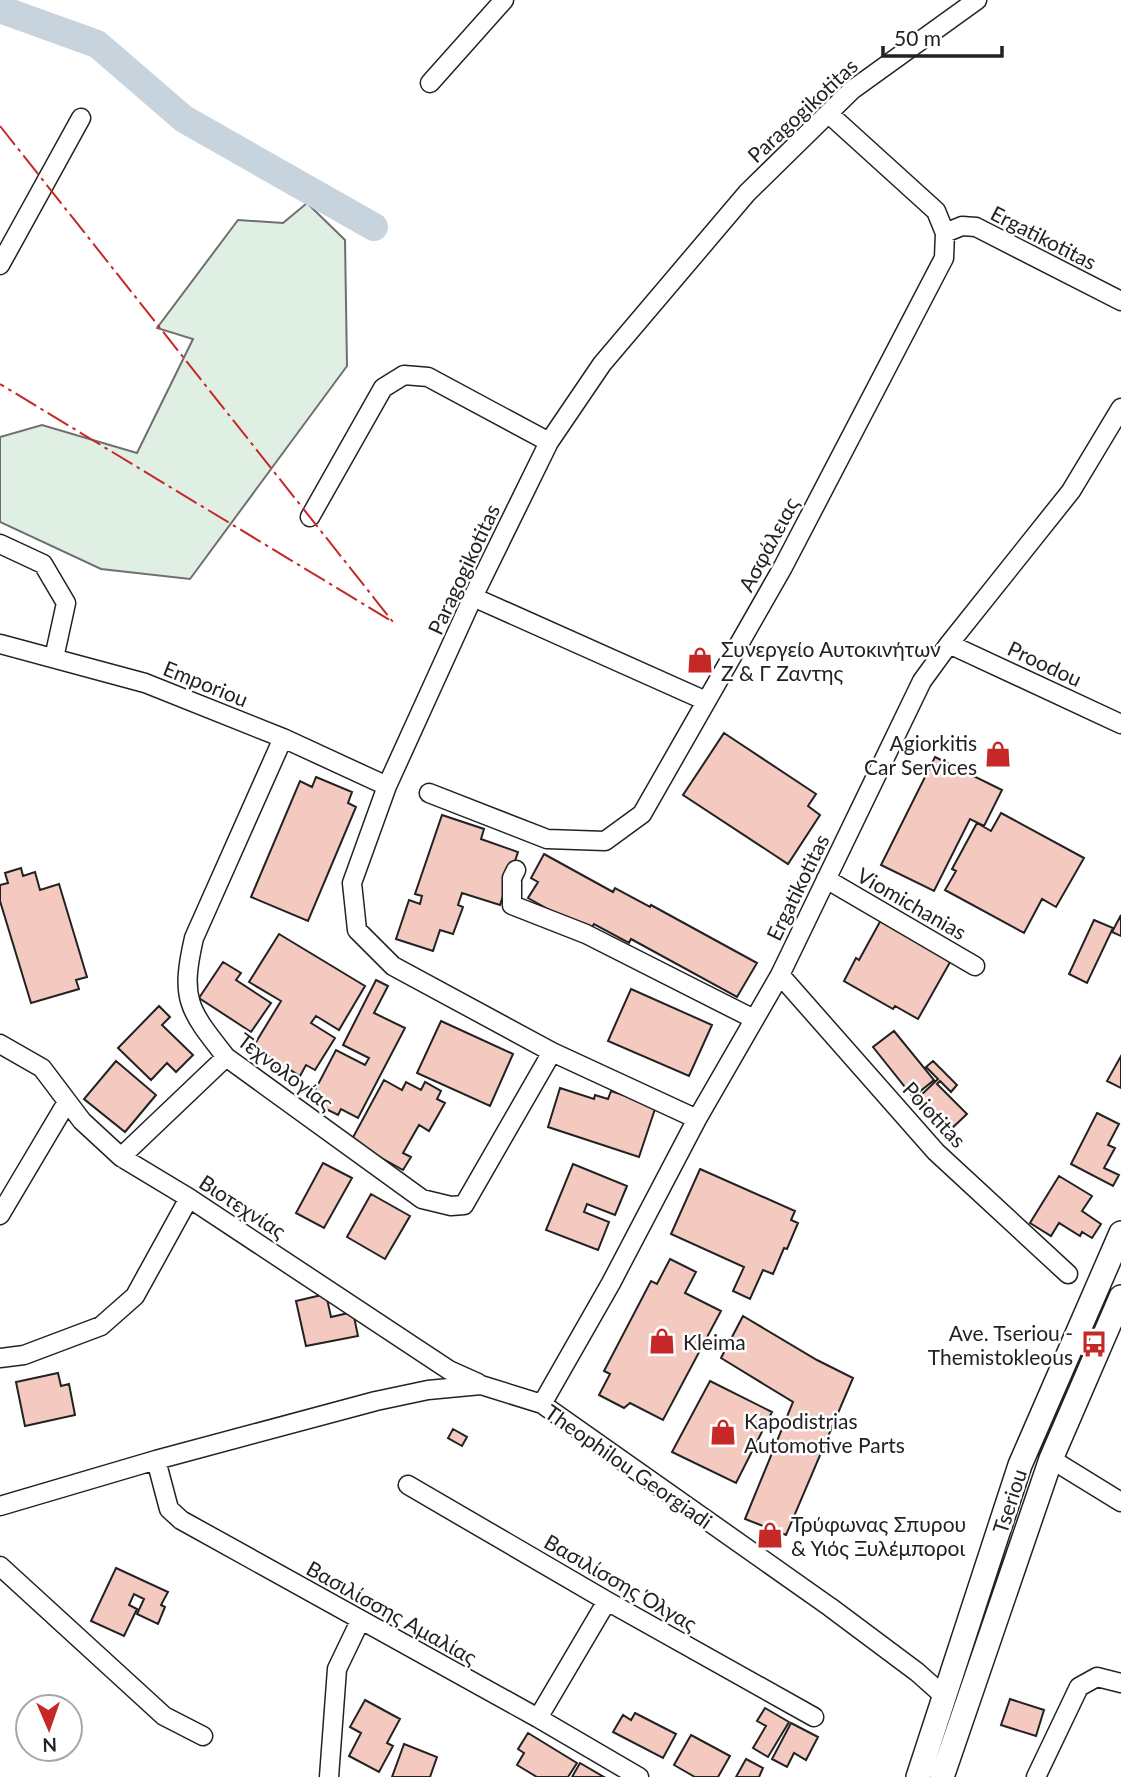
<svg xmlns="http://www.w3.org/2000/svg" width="1121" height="1777" font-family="Lato,sans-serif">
  <rect width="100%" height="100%" fill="#fff"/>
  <path fill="#e0efe3" stroke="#6f6f6f" stroke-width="2" d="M307,203L345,240L347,366L190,579L101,569L0,522V437L42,425L137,453L193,339L157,328L238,220L283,223Z"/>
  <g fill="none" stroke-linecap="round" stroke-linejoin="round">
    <path stroke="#c7d3dd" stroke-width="28" d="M0,9L97,44L184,119L374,227"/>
  </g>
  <path fill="#f3c9c0" stroke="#222" stroke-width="2" d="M724,733L816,794L808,806L820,815L788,864L683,795Z
    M935,757L1002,790L984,826L970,819L934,891L881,865Z
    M316,777L352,792L348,803L356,807L308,921L251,897L300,781L312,787Z
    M1001,813L1084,858L1056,907L1042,899L1024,933L945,890L956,871L952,869L977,823L991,831Z
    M442,815L484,829L481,839L518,852L500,905L462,893L458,905L463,907L453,934L440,930L433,951L396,939L409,900L420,904L422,896L415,894Z
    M544,854L613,892L615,888L650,907L651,905L757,963L737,997L631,939L629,943L594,924L589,932L528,898L538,882L531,878Z
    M21,868L23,876L35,872L40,890L59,884L87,977L76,980L79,989L31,1003L0,901V885L8,883L5,873Z
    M1121,915V936L1112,932Z
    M882,918L953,957L918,1019L895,1006L893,1009L844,981L856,958L859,960Z
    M1094,920L1113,928L1087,983L1069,974Z
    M279,934L365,986L339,1030L316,1016L311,1023L335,1038L315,1070L306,1065L300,1076L287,1068L284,1073L271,1065L274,1060L253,1047L281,1001L249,982Z
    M223,962L241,973L236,980L271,1003L251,1032L199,998Z
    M376,980L388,986L374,1013L405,1028L358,1118L341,1109L338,1115L322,1107L326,1099L314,1092L336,1050L365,1065L369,1058L343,1045Z
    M631,989L712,1025L689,1076L608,1041Z
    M159,1006L170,1017L162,1025L193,1055L176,1072L167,1063L151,1080L118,1048Z
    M441,1021L513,1054L490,1106L417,1073Z
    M894,1031L934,1080L913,1097L873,1047Z
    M1121,1056V1088L1107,1081Z
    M116,1061L156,1095L125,1132L84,1099Z
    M933,1061L957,1085L951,1092L940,1081L937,1084L967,1114L949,1131L917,1099L938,1079L926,1067Z
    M384,1080L402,1090L406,1082L421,1090L425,1082L441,1091L437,1099L445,1103L429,1131L419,1125L403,1153L411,1157L403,1170L351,1141Z
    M560,1088L594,1099L595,1095L608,1099L611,1091L656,1106L639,1157L548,1127Z
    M1097,1113L1119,1124L1108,1145L1115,1148L1104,1168L1119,1175L1113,1186L1071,1164Z
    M323,1163L352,1178L324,1228L296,1213Z
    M573,1164L627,1186L615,1215L587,1204L584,1212L609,1222L598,1250L546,1230Z
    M700,1169L795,1211L791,1220L798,1223L787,1249L784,1248L773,1274L763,1270L750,1299L733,1291L744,1267L671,1234Z
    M1059,1176L1092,1196L1082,1211L1101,1224L1092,1238L1082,1232L1080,1236L1059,1223L1051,1236L1030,1223Z
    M371,1194L410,1216L385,1259L347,1237Z
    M670,1259L696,1272L685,1293L721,1311L663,1420L630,1403L624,1408L599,1395L610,1374L604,1371L651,1281L657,1284Z
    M326,1294L331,1317L353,1312L358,1336L306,1346L296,1301Z
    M743,1316L817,1360L853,1378L786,1535L745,1519L793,1402L721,1358Z
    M58,1373L61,1386L69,1384L75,1415L25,1426L16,1382Z
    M710,1381L772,1412L736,1483L672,1452Z
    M453,1429L467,1437L462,1446L448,1438Z
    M116,1568L168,1592L161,1605L165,1607L158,1624L137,1614L144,1599L134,1594L129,1605L137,1609L124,1636L91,1621Z
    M1010,1699L1044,1710L1036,1736L1001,1725Z
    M365,1700L400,1719L387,1743L393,1746L379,1772L349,1756L361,1733L350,1727Z
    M765,1708L789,1722L768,1757L753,1748L766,1726L757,1721Z
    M635,1713L676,1734L663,1758L613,1732L623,1715L631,1720Z
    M791,1723L818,1737L806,1760L794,1753L787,1767L772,1759Z
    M528,1733L577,1763L568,1777H537L517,1765L524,1753L518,1749Z
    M691,1735L730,1756L718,1777H695L674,1765Z
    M404,1744L437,1757L430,1777H392Z
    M746,1759L763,1768L759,1777H736Z
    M580,1763L604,1777H572Z"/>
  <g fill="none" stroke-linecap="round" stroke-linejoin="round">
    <g stroke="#222" stroke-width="21">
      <path id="minor" d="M430,83L504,0
        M945,233L962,226L976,227L1121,301
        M0,265L81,118
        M310,517L383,388L404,375L428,377L549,442
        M0,544L43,564L66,603L54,658
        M473,597L706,701
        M0,644L145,683L283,738L387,786
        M949,644L1121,724
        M283,738L194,938C180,999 188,1009 226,1057L422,1199L451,1206L464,1205L552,1052
        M429,793L547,839L605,841L642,814L783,567L944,258L945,233L936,211L829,114
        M516,870L512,878V905L586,934L754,1019
        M826,879L975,966
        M780,975L936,1152L1068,1274
        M0,1044L42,1068L82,1121L121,1157L189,1198L449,1370L478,1383
        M697,1119L552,1052L393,966L357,930L352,883L387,786L473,597L549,442L602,364L747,193L852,90L977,0
        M121,1157L226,1057
        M0,1215L67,1102
        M0,1358L24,1355L101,1326L135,1296L189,1198
        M542,1404L611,1283L697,1119L780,975L922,681L949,644L1071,491L1121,408
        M1051,1459L1121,1502
        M156,1460L169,1509L181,1520L538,1718L639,1777
        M408,1485L607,1601L814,1717
        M0,1506L156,1460L376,1401L428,1390L481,1385L542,1404L830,1607L917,1672L944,1696
        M0,1566L164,1716L203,1736
        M538,1718L607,1601
        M329,1777L337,1669L360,1621
        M1036,1777L1079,1687L1097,1677L1121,1683"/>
    </g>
    <g stroke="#222" stroke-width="26">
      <path id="major" d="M918,1777L1020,1465L1121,1233
        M942,1777L1051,1459L1121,1297"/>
    </g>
    <use href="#minor" stroke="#fff" stroke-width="18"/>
    <use href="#major" stroke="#fff" stroke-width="23"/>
    <path stroke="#c62828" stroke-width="2" stroke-dasharray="24 5 3.5 5" stroke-linecap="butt" d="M0,126L393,622L0,384"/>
  </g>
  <defs>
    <g id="shop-bare" transform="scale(2.1)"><path d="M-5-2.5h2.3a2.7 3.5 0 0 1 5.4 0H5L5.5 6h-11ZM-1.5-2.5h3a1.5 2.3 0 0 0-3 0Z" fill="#c62828" stroke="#fff" stroke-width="2.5" paint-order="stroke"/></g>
    <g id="bus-bare" transform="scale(2.1)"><path d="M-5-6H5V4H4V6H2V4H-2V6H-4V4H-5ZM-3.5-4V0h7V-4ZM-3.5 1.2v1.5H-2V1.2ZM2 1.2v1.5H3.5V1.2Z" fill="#c62828" stroke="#fff" stroke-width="2.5" paint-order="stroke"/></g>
  </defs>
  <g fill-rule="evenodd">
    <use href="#shop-bare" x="700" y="660"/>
    <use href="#shop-bare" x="998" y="754"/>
    <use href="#shop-bare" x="662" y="1341"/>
    <use href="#bus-bare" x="1094" y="1344"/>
    <use href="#shop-bare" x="723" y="1432"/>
    <use href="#shop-bare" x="770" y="1535"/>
  </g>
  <g text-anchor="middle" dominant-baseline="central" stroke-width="5" stroke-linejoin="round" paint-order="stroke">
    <g font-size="21" fill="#222" stroke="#fff">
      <text transform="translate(802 110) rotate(-43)">Paragogikotitas</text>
      <text transform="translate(1044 237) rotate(27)">Ergatikotitas</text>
      <text transform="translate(768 544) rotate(-62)">Ασφάλειας</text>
      <text transform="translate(463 569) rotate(-65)">Paragogikotitas</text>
      <text transform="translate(1045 663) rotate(25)">Proodou</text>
      <text transform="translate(206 683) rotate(22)">Emporiou</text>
      <text transform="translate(797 887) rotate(-64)">Ergatikotitas</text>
      <text transform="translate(912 903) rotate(30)">Viomichanias</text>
      <text transform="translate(286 1071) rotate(37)">Τεχνολογίας</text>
      <text transform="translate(935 1114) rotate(47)">Poiotitas</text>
      <text transform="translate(243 1206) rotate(33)">Βιοτεχνίας</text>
      <text transform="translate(629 1466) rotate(35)">Theophilou Georgiadi</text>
      <text transform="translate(1009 1501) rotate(-72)">Tseriou</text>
      <text transform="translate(621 1582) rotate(30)">Βασιλίσσης Όλγας</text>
      <text transform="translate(392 1612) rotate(29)">Βασιλίσσης Αμαλίας</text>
    </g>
    <g font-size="21" fill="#222" stroke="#fff" text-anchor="start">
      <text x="721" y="648">Συνεργείο Αυτοκινήτων<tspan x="721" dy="24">Ζ &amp; Γ Ζαντης</tspan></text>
      <text x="977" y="742" text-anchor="end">Agiorkitis<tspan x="977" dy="24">Car Services</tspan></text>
      <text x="1073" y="1332" text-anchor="end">Ave. Tseriou -<tspan x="1073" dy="24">Themistokleous</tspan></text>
      <text x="683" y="1341">Kleima</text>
      <text x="744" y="1420">Kapodistrias<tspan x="744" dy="24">Automotive Parts</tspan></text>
      <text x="791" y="1523">Τρύφωνας Σπυρου<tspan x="791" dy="24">&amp; Υιός Ξυλέμποροι</tspan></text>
    </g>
  </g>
  <g transform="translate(49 1728) rotate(178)"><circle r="33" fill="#ffffff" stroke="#a7a7a7" stroke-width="2"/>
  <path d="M0-5L12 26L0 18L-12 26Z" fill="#c62828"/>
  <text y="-10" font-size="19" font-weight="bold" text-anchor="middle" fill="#222222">N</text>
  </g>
  <path d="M883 46v10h119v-10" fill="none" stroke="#222222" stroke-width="3.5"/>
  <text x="894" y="46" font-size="21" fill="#222222" stroke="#ffffff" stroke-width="5" paint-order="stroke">50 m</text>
</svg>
